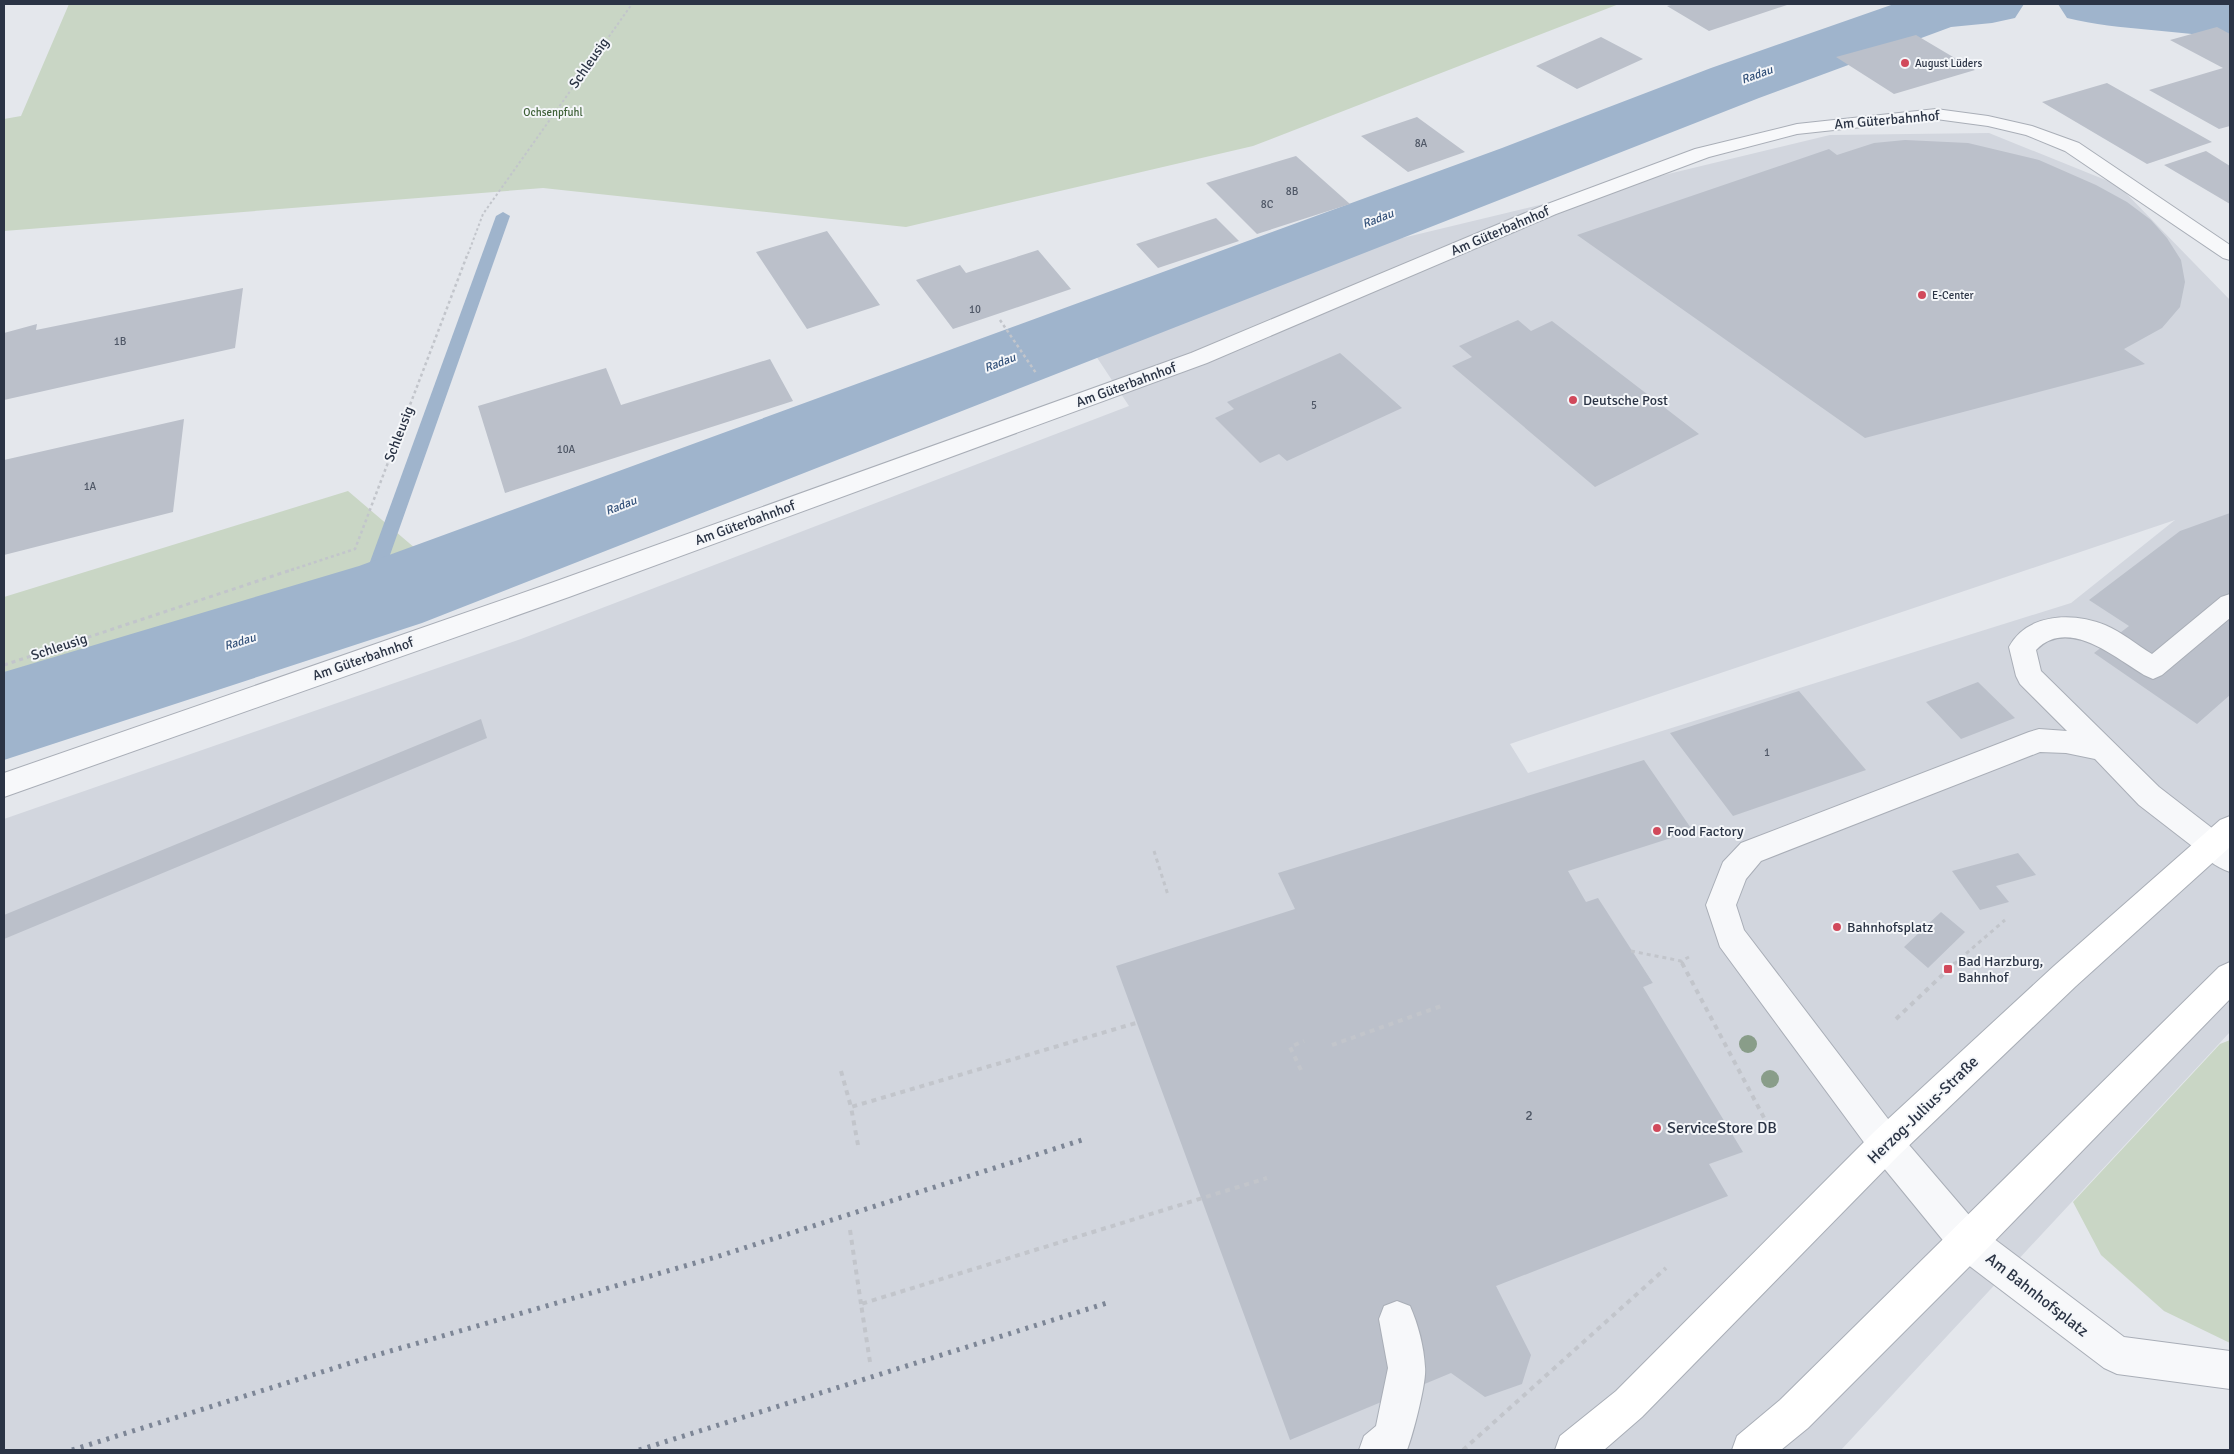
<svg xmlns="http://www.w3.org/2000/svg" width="2234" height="1454" font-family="Signika,sans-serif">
  <rect width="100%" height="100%" fill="#e4e7ec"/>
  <path fill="#d2d6de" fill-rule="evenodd" d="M1989,133L2118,185L2230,300V1032L1841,1450H4V819L521,639L1129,406L1094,353L1394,240L1830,135ZM2175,520L2071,603L1528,773L1510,744ZM1606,911L1653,983L1648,985Z"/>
  <path fill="#c9d6c5" d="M69,4H1619L1253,146L906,227L543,188L4,231V119L21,116Z
    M348,491L463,589L4,754V597Z
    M2230,1040V1343L2164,1311L2101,1255L2073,1202L2220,1044Z"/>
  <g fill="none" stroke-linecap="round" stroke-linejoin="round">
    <path fill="#9fb4cc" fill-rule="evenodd" d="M503,212L510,216L373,603L370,608L364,610L358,608L355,603L496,216Z"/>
    <path fill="#9fb4cc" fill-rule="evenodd" d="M1894,4H2024L2015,18L1992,23L1951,27L1759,98L422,623L4,760V672L359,566L1502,148L1711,68Z
      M2058,4H2230V40C2177,29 2121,31 2067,18Z"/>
  </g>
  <path fill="#bbc0ca" d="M1675,4H1790L1709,31L1667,6Z
    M2217,27L2230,34V126L2219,129L2149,90L2223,68L2170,40Z
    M1916,35L1975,70L1894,94L1836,57Z
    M1601,37L1643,59L1577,89L1536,66Z
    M2107,83L2212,142L2147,164L2042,102Z
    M1417,117L1465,152L1408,172L1361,136Z
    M1905,140L1968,143L2039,160L2096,185L2127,202L2151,220L2167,238L2181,260L2185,282L2180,307L2162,328L2124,349L2145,364L1865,438L1577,235L1829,149L1837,155L1874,143Z
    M2206,151L2230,166V204L2164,165Z
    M1296,156L1350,204L1257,234L1206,183Z
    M1216,218L1239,241L1158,268L1136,244Z
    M827,231L880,305L807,329L756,252Z
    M1038,250L1071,289L953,329L916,280L960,265L966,273Z
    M243,288L235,348L4,400V333L37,324L36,330Z
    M1518,320L1531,331L1552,321L1699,434L1595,487L1452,366L1472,357L1459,346Z
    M1340,353L1402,408L1287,461L1279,454L1260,463L1215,418L1234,409L1227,402Z
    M770,359L793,401L505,493L478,406L606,368L621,405Z
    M184,419L173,512L4,555V460Z
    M2230,513V695L2197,724L2094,653L2129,626L2089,600L2180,531Z
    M1978,682L2015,718L1961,739L1926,702Z
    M1799,691L1866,770L1733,816L1670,733Z
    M481,719L487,738L4,939V915Z
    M1644,760L1693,831L1568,871L1586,902L1598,898L1653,983L1643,987L1743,1152L1709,1164L1728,1196L1496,1286L1531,1355L1522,1384L1485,1397L1451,1373L1290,1440L1116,966L1295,909L1278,873Z
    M2018,853L2036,875L1996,886L2009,902L1980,910L1952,871Z
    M1941,912L1965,932L1928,968L1904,947Z"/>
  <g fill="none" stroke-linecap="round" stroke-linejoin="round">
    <g stroke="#a9aeb7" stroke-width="2">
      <path id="service" d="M2230,594V618L2162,675L2153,679L2144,675C2114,657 2068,617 2036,650L2041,671L2159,787L2221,835L2226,844L2221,853L2211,857L2201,853L2139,805L2095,759L2066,753L2040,752L1761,861L1746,879L1736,905L1744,930L1898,1132L1903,1144L1898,1156L1886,1161L1874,1156L1720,947L1706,905L1723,862L1741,843L2029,732L2039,729L2067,731L2020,684L2016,676L2009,647C2027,613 2073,612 2105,625C2122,632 2137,645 2152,654L2221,597Z
        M1968,1224L1981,1229L2124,1337L2230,1351V1389L2117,1374L2104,1368L1955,1255L1950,1242L1955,1229Z
        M1397,1301L1410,1306C1418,1324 1424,1347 1425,1367C1427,1381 1413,1435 1407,1450H1359L1364,1436L1376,1426L1388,1368L1379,1319L1384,1306Z"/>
    </g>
    <g stroke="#a9aeb7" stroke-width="2">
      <path id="minor" d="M1936,109L1988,116L2032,126L2079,143L2230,245V260L2223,258L2065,151L2026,135L1988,126L1936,119L1797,134L1709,157L1556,214L1207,363L569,597L4,797V773L551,583L1191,353L1542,206L1695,149L1797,124Z
        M2211,831L2221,835L2230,842V872C2216,867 2203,858 2196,844L2201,835Z
        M1886,1127L1898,1132L1981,1229L1986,1242L1981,1255L1968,1260L1955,1255L1874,1156L1869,1144L1874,1132Z"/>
    </g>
    <g stroke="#a9aeb7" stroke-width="2">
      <path id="secondary" d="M2230,816V847L2076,986L1898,1156L1642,1417L1604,1450H1555L1560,1436L1616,1391L1874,1132L2054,966L2220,820Z
        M2230,962V999L1981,1255L1808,1428L1781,1450H1732L1737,1436L1780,1400L2219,967Z"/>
    </g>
    <path stroke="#c2c5cb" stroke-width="2" stroke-dasharray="2.5 2.5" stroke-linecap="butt" d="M468,254L483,214L632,4"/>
    <path stroke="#c2c5cb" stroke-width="2.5" stroke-dasharray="3 3" stroke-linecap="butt" d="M1000,320L1036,373
      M291,570L355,549L468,253"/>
    <path stroke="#c2c5cb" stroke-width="3" stroke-dasharray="4 4" stroke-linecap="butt" d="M4,665L294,569
      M1154,851L1168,895
      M1631,951L1681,961L1689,957
      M1681,961L1683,964
      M1954,964L2005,920"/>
    <path stroke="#c2c5cb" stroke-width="4" stroke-dasharray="5 5" stroke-linecap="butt" d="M1682,963L1770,1129
      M1896,1019L1955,963
      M1332,1045L1444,1005
      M1301,1070L1290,1047L1304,1041
      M841,1071L851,1107
      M858,1145L851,1107L1136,1023
      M850,1230L861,1304
      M870,1362L861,1304L1267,1178
      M1463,1450L1666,1268"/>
    <use href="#service" fill="#f7f8fa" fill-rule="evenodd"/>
    <use href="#minor" fill="#f7f8fa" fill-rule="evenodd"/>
    <use href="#secondary" fill="#fff" fill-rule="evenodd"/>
    <path stroke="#7d8696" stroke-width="5" stroke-dasharray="3 6" stroke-linecap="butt" d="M72,1450L373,1356L716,1257L1082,1140
      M639,1450L1107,1303"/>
  </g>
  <g fill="#899d89">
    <circle cx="1748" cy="1044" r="9"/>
    <circle cx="1770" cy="1079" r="9"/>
  </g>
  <g fill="#d1495b" stroke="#f4f6f9" stroke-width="2">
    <circle cx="1905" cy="63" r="5"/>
    <circle cx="1922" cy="295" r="5"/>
    <circle cx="1573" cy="400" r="5"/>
    <circle cx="1657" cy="831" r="5"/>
    <circle cx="1837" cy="927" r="5"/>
    <rect x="1943" y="964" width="10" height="10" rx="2.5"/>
    <circle cx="1657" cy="1128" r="5"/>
  </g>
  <g text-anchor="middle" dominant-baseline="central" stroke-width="4" stroke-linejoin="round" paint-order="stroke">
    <g font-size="11" fill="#2b3445" stroke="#f4f6f9" text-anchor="start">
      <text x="1915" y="63">August Lüders</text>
      <text x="1932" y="295">E-Center</text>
    </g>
    <g font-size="11" fill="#3f6138" stroke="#f4f6f9">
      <text x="553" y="112">Ochsenpfuhl</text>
    </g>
    <g font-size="11" fill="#4f5766">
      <text x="1421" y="143">8A</text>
      <text x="1292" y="191">8B</text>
      <text x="1267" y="204">8C</text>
      <text x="975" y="309">10</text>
      <text x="120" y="341">1B</text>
      <text x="1314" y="405">5</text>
      <text x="566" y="449">10A</text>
      <text x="90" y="486">1A</text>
      <text x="1767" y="752">1</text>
    </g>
    <g font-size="12" font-style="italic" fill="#34527a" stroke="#f4f6f9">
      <text transform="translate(1757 75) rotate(-20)">Radau</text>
      <text transform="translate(1378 219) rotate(-21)">Radau</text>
      <text transform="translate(1000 363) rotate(-21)">Radau</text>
      <text transform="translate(621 506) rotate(-21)">Radau</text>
      <text transform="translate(240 642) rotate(-17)">Radau</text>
    </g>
    <g font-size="14" fill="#2b3445" stroke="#f4f6f9">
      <text transform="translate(589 63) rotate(-55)">Schleusig</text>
      <text transform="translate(1887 120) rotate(-5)">Am Güterbahnhof</text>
      <text transform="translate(1500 231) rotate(-23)">Am Güterbahnhof</text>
      <text transform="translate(1126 385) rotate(-20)">Am Güterbahnhof</text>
      <text transform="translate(399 434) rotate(-69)">Schleusig</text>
      <text transform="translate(745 523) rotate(-20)">Am Güterbahnhof</text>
      <text transform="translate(59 647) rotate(-18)">Schleusig</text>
      <text transform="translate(363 659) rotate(-19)">Am Güterbahnhof</text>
    </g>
    <g font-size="14" fill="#2b3445" stroke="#f4f6f9" text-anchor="start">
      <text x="1583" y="400">Deutsche Post</text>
      <text x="1667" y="831">Food Factory</text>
      <text x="1847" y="927">Bahnhofsplatz</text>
      <text x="1958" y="961">Bad Harzburg,<tspan x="1958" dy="16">Bahnhof</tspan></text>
    </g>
    <g font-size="14" fill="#4f5766">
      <text x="1529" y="1115">2</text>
    </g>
    <g font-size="16" fill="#2b3445" stroke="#f4f6f9">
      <text transform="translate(1923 1110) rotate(-44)">Herzog-Julius-Straße</text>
      <text transform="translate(2037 1295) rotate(38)">Am Bahnhofsplatz</text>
    </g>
    <g font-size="16" fill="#2b3445" stroke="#f4f6f9" text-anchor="start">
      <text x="1667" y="1128">ServiceStore DB</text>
    </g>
  </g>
  <rect width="2234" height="1454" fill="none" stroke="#2b3445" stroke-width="10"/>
</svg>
